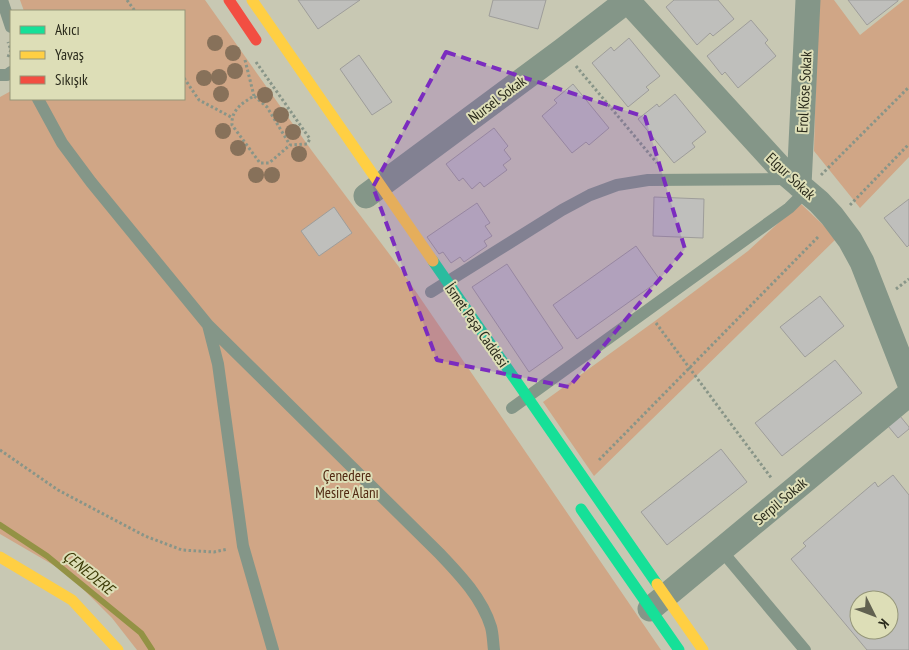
<svg xmlns="http://www.w3.org/2000/svg" width="909" height="650" font-family="'PT Sans Narrow',sans-serif">
  <rect width="100%" height="100%" fill="#c8c8b3"/>
  <path fill="#d0a686" d="M20,0H205L312,151L399,267L661,650H137L112,618L67,573L0,534V97L11,91V99H184V11H24Z
    M818,0H834L860,35L904,0H909V157L860,208L814,151Z
    M800,203L837,238L594,476L543,402L655,321L748,251Z"/>
  <g fill="none" stroke-linecap="round" stroke-linejoin="round">
    <path stroke="#939245" stroke-width="6" d="M0,525L47,556L141,633L152,650"/>
  </g>
  <path fill="#bfbfbc" stroke="#9e9d9a" fill-rule="evenodd" d="M298,0H360L318,29Z
    M493,0H546L538,29L489,16Z
    M674,0H718L734,19L713,36L710,33L697,45L666,7Z
    M848,0H898V1L867,25Z
    M751,20L768,40L765,43L776,56L738,88L725,72L722,75L707,56Z
    M629,38L660,76L646,87L649,90L628,107L592,63L611,47L614,51Z
    M359,55L392,102L372,115L340,69Z
    M573,84L609,128L589,145L586,142L572,153L542,116L557,103L554,100Z
    M675,94L706,132L692,143L695,147L674,163L638,119L657,104L659,107Z
    M494,128L508,146L504,150L511,159L503,165L507,170L484,187L480,182L472,189L463,178L459,181L446,164Z
    M654,197L704,199L703,238L653,236Z
    M909,199V245L907,247L884,218Z
    M477,203L490,223L485,226L492,236L484,241L487,246L464,262L460,257L451,263L443,252L439,254L427,237Z
    M334,207L352,233L319,256L301,231Z
    M636,246L660,280L577,339L553,305Z
    M507,264L563,348L529,372L472,287Z
    M820,296L844,326L805,357L780,327Z
    M835,360L862,393L782,456L755,423Z
    M900,416L909,427V429L898,438L888,426Z
    M721,449L747,482L667,545L641,512Z
    M893,475L909,495V650H867L791,559L806,546L803,543L875,482L878,487ZM859,600H889V630H859Z"/>
  <g fill="none" stroke-linecap="round" stroke-linejoin="round">
    <path stroke="#889588" stroke-width="3" stroke-dasharray="2.5 2.5" stroke-linecap="butt" d="M127,0L135,11
      M8,57L11,50L8,42
      M245,60L254,96
      M256,62L310,139L307,144L290,145L269,163H260L232,125C231,110 242,103 254,96L267,107L290,145
      M576,66L657,163
      M184,78L199,100L231,117
      M821,175L909,87
      M850,205L909,144
      M896,289L909,279
      M656,323L772,479
      M0,450L58,490L145,536L182,550L214,552L228,549
      M599,460L819,236"/>
    <path stroke="#849688" stroke-width="12" d="M2,0L11,27
      M0,75H7L11,72
      M38,99L62,143L91,182L208,325L440,554C460,575 482,598 491,627C493,634 493,643 494,650
      M431,292L562,210L590,195L617,185L648,180L789,179
      M208,325L218,364L243,546L273,650
      M512,408L789,208L806,191
      M721,550L805,650"/>
    <path stroke="#849688" stroke-width="25" d="M627,0L785,173L819,202L832,216L850,240L862,262L909,382
      M799,185L808,0
      M366,196L563,50L628,0
      M650,609L909,394"/>
    <path stroke="#16e098" stroke-width="11" d="M433,261L657,584
      M581,509L679,650"/>
    <path stroke="#ffcf43" stroke-width="11" d="M252,0L433,261
      M0,557L72,600L118,650
      M657,584L703,650"/>
    <path stroke="#f24e42" stroke-width="11" d="M229,0L256,40"/>
  </g>
  <g fill="#87715a">
    <circle cx="215" cy="43" r="8"/>
    <circle cx="233" cy="53" r="8"/>
    <circle cx="235" cy="71" r="8"/>
    <circle cx="219" cy="77" r="8"/>
    <circle cx="204" cy="78" r="8"/>
    <circle cx="221" cy="94" r="8"/>
    <circle cx="265" cy="95" r="8"/>
    <circle cx="281" cy="115" r="8"/>
    <circle cx="223" cy="131" r="8"/>
    <circle cx="293" cy="132" r="8"/>
    <circle cx="238" cy="148" r="8"/>
    <circle cx="299" cy="154" r="8"/>
    <circle cx="256" cy="175" r="8"/>
    <circle cx="272" cy="175" r="8"/>
  </g>
  <path fill="#7b2cbf" fill-opacity="0.2" stroke="#7b2cbf" stroke-width="4" stroke-dasharray="10 6" stroke-linejoin="round" d="M446,52L645,117L685,249L569,387L437,360L373,187Z"/>
  <g text-anchor="middle" dominant-baseline="central" stroke-width="4" stroke-linejoin="round" paint-order="stroke">
    <g font-size="15" fill="#2a2a1b" stroke="#dddeb7">
      <text transform="translate(804 92) rotate(-87)">Erol Köse Sokak</text>
      <text transform="translate(497 99) rotate(-37)">Nursel Sokak</text>
      <text transform="translate(791 176) rotate(43)">Elgur Sokak</text>
      <text transform="translate(477 325) rotate(55)">İsmet Paşa Caddesi</text>
      <text transform="translate(780 501) rotate(-40)">Serpil Sokak</text>
    </g>
    <g font-size="15" fill="#522a12" stroke="#dddeb7">
      <text x="347" y="475">Çenedere<tspan x="347" dy="17">Mesire Alanı</tspan></text>
    </g>
    <g font-size="16" font-style="italic" fill="#3d3c07" stroke="#dddeb7">
      <text transform="translate(89 572) rotate(39)">ÇENEDERE</text>
    </g>
  </g>
  <rect x="10" y="10" width="175" height="90" fill="#dddeb7" stroke="#959679"/>
  <rect x="20" y="26" width="25" height="8" fill="#16e098" stroke="#959679"/>
  <text x="55" y="35" font-size="15" fill="#2a2a1b">Akıcı</text>
  <rect x="20" y="51" width="25" height="8" fill="#ffcf43" stroke="#959679"/>
  <text x="55" y="60" font-size="15" fill="#2a2a1b">Yavaş</text>
  <rect x="20" y="76" width="25" height="8" fill="#f24e42" stroke="#959679"/>
  <text x="55" y="85" font-size="15" fill="#2a2a1b">Sıkışık</text>
  <g transform="translate(874 615) rotate(132)"><circle r="24" fill="#dddeb7" stroke="#959679"/>
  <path d="M0-4L9 19L0 12L-9 19Z" fill="#616150"/>
  <text y="-8" font-size="14" font-weight="bold" text-anchor="middle" fill="#2a2a1b">K</text>
  </g>
</svg>
